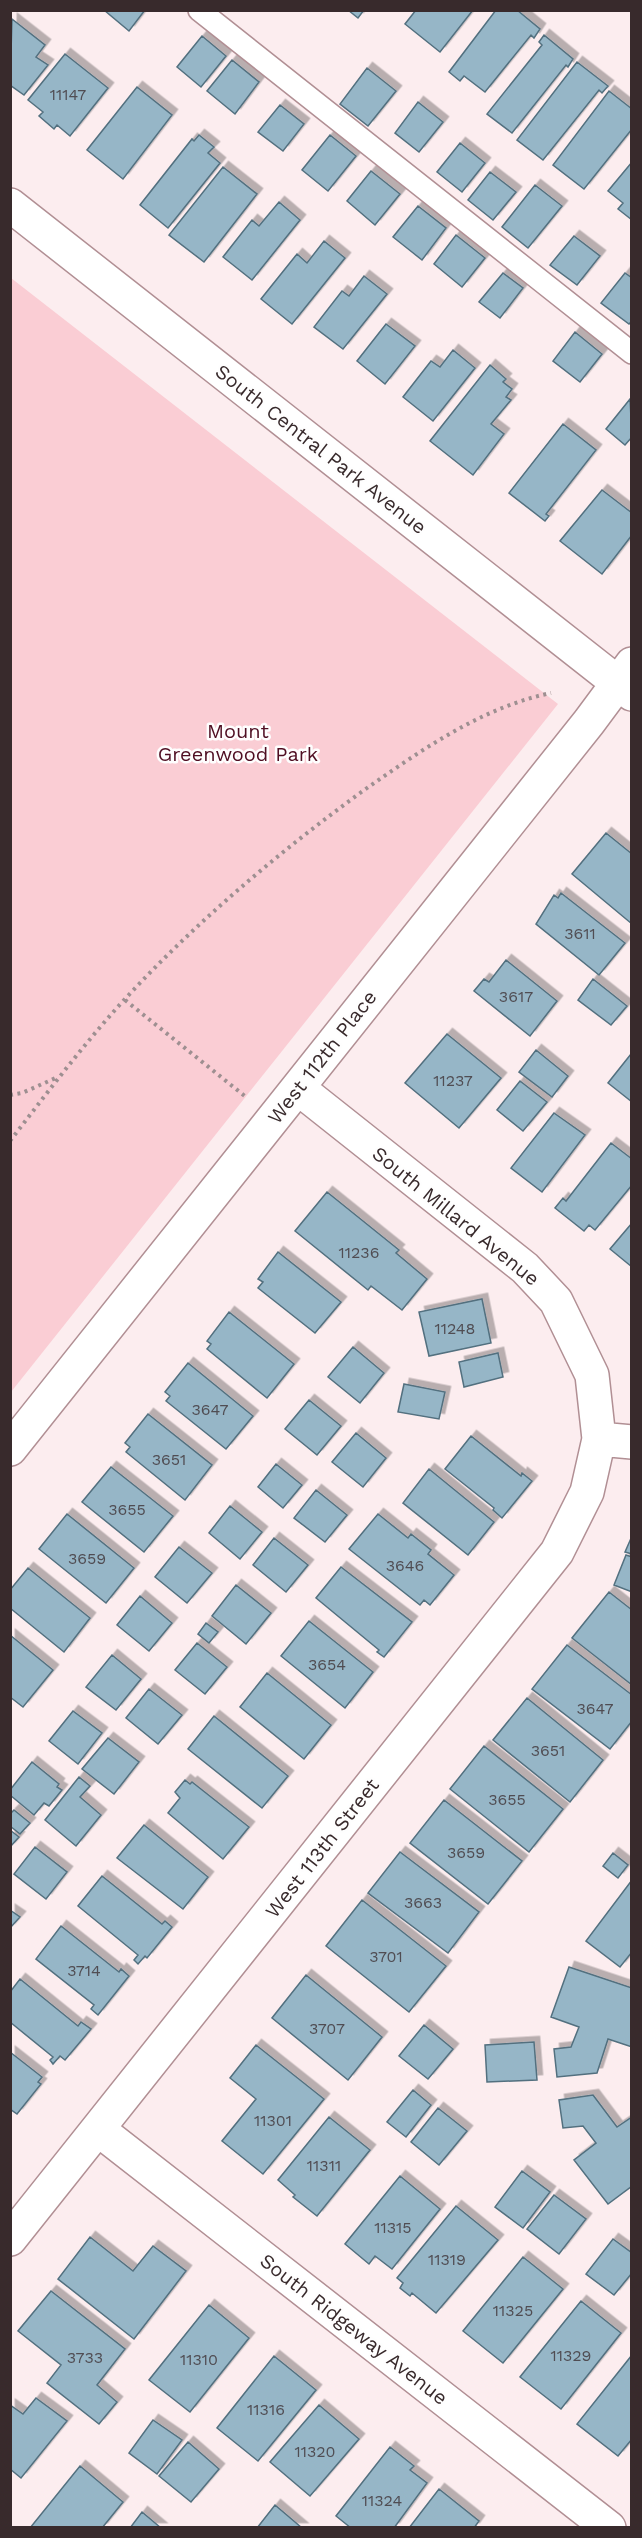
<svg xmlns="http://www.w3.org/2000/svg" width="642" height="2538" font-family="'Work Sans',sans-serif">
  <defs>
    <filter id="shadow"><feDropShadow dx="5.5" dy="-5.5" stdDeviation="0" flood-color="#0004"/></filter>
  </defs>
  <rect width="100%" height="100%" fill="#fcedef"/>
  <path fill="#facdd4" d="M11,278L558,704L11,1392Z"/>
  <path fill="#96b6c7" stroke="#52707f" stroke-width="1.5" filter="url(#shadow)" d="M104,10H145L129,31Z
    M348,10H364L358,18Z
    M416,10H473L440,52L405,24Z
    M517,10L540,29L534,38L531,35L485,92L464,76L460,81L449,72L496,10Z
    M12,19L45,45L36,57L48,65L24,95L10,85Z
    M544,35L573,59L568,67L566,65L512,133L487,114L542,45L539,42Z
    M202,36L226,56L201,87L177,67Z
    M65,54L108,88L70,136L57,125L54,129L39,116L43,112L28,100Z
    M232,60L259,82L235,114L207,91Z
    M577,62L608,86L602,93L599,90L543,160L517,140Z
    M367,68L396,91L368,126L340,104Z
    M137,87L172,115L123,179L87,150Z
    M609,91L632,109V129L584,189L553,165Z
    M418,102L443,122L419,152L395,133Z
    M280,105L304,124L283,151L258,132Z
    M199,135L214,147L208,153L220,163L168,228L140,205L192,139L194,141Z
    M330,135L356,156L328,191L302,170Z
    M460,143L485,163L462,192L437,172Z
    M632,162V220L618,209L623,203L608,191Z
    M223,167L257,194L204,262L169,235Z
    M371,171L400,194L375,225L347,201Z
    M490,172L516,192L493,220L468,200Z
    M535,185L562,206L528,248L502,227Z
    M279,202L300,220L252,280L223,257L252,220L259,226Z
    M418,206L446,228L422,260L393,237Z
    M456,235L485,258L462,287L434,264Z
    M574,236L600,256L577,285L550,265Z
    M324,241L345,258L292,324L261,299L297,254L307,263Z
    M503,273L523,288L500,318L479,302Z
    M625,273L632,278V321L629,324L601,303Z
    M364,276L387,294L343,349L314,327L342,291L349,296Z
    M386,324L415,346L385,384L357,361Z
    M575,332L602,354L580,382L553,361Z
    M453,350L475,368L433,421L403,397L431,361L440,367Z
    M490,365L506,379L503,382L512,389L506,397L511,400L491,424L504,434L473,475L430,441Z
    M630,399L632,437L625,445L606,429Z
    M563,424L596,450L546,514L549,516L545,521L509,493Z
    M602,490L632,513V535L602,574L560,541Z
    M606,833L632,854V924L572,874Z
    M561,893L625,943L599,975L536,924L554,895L558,898Z
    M506,960L557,1001L530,1036L474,991L484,979L489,982Z
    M593,979L627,1006L611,1025L578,1000Z
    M447,1034L501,1078L459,1128L405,1083Z
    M536,1050L568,1076L552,1097L519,1072Z
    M631,1054H632V1102L608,1083Z
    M520,1081L547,1102L523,1131L497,1110Z
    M554,1113L585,1135L542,1192L511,1168Z
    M611,1143L632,1159V1185L595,1230L589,1225L584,1231L555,1208L563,1198L566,1201Z
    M327,1192L399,1250L396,1253L427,1279L402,1310L371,1286L368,1290L295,1231Z
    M632,1223V1267L610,1249Z
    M278,1252L341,1302L315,1333L258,1288L263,1282L258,1279Z
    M482,1299L491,1343L429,1356L419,1312Z
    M229,1312L294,1364L267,1398L207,1349L211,1344L207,1341Z
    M353,1347L384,1373L360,1403L328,1377Z
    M498,1353L503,1377L464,1387L459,1362Z
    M188,1363L253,1416L226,1449L166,1401L170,1396L165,1392Z
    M404,1384L445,1392L439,1419L398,1412Z
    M309,1400L341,1426L317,1455L285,1429Z
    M148,1414L212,1465L185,1500L126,1452L130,1447L125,1443Z
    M356,1433L386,1458L363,1487L332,1462Z
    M471,1436L521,1476L522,1473L532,1481L502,1518L493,1510L494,1508L445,1469Z
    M276,1464L302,1485L283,1508L258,1487Z
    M111,1467L173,1516L144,1552L82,1502Z
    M429,1469L494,1522L468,1555L403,1503Z
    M316,1490L347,1515L325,1542L294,1518Z
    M230,1506L262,1532L240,1559L209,1533Z
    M67,1514L134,1568L106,1603L39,1549Z
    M378,1514L408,1538L411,1534L431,1550L428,1554L454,1575L430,1605L424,1600L420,1605L349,1549Z
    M632,1536V1554L625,1552Z
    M274,1538L308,1565L286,1592L253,1565Z
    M179,1547L212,1573L187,1603L155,1577Z
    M626,1555L632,1557V1592L614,1585Z
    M341,1567L412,1622L384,1657L377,1652L379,1650L316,1598Z
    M28,1568L90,1618L64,1652L10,1608V1590Z
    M236,1585L271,1613L246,1644L212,1616Z
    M609,1592L632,1610V1685L572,1638Z
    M140,1596L172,1623L149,1651L117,1625Z
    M309,1621L373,1672L345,1708L281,1656Z
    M206,1623L218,1632L209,1643L198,1634Z
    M10,1635L53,1670L23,1707L10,1697Z
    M197,1643L227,1667L205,1694L175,1670Z
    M567,1645L632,1695V1721L610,1749L532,1689Z
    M112,1655L141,1679L116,1710L86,1687Z
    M267,1673L331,1725L304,1759L240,1707Z
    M149,1689L182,1715L158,1744L126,1718Z
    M527,1698L603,1760L570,1802L493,1740Z
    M73,1711L102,1733L78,1764L49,1741Z
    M214,1716L288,1776L262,1808L188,1749Z
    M108,1738L139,1762L114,1794L82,1769Z
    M484,1746L563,1809L529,1852L450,1789Z
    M32,1762L59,1784L57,1787L62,1790L49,1806L44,1803L34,1815L10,1795V1790Z
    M79,1777L90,1786L80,1797L101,1815L76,1846L45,1820Z
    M185,1780L190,1784L192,1782L249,1827L223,1859L168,1813L180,1798L175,1792Z
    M444,1800L522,1861L488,1904L410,1843Z
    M14,1810L30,1823L20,1834L10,1826V1814Z
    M144,1825L208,1877L183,1909L117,1858Z
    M10,1830L19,1837L10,1847Z
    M35,1847L67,1872L46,1899L14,1874Z
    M400,1852L479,1912L448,1953L368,1893Z
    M613,1853L628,1865L618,1878L603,1866Z
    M102,1876L162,1924L165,1921L172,1927L147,1958L145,1956L138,1964L134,1960L138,1955L78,1906Z
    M632,1880V1952L620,1967L586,1941Z
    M362,1900L446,1966L409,2012L326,1946Z
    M10,1910L20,1917L10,1928Z
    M61,1926L119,1972L121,1969L129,1976L98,2015L91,2009L94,2005L36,1959Z
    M569,1967L632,1988V2047L608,2039L597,2073L557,2077L554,2049L571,2047L579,2027L551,2017Z
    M306,1975L382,2037L348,2080L272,2018Z
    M20,1979L78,2026L81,2022L91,2029L65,2060L60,2056L53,2064L50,2060L53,2057L10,2022V1992Z
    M424,2025L453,2049L428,2079L399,2056Z
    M534,2042L537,2080L487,2082L485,2045Z
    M256,2045L324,2099L263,2174L222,2141L256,2099L230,2078Z
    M10,2052L42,2077L38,2082L41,2084L17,2114L10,2109Z
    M413,2090L431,2105L406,2137L387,2122Z
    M593,2095L617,2127L632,2117V2186L608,2204L574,2160L596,2143L583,2126L563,2128L559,2100Z
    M438,2108L467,2131L439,2165L411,2142Z
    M329,2117L370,2150L317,2216L293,2197L295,2195L278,2180Z
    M522,2171L550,2192L523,2228L495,2207Z
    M400,2176L440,2209L392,2269L375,2256L369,2264L345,2244Z
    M554,2195L586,2219L559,2254L527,2229Z
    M456,2206L498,2240L436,2313L412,2293L410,2296L400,2288L403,2283L397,2278Z
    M90,2237L133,2271L153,2246L186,2271L134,2339L58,2279Z
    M613,2239L632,2253V2273L614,2295L586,2274Z
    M523,2257L563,2289L503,2363L463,2331Z
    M51,2291L125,2349L97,2385L117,2402L99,2424L47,2383L61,2365L18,2331Z
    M581,2301L621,2333L561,2409L520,2377Z
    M209,2305L249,2338L190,2412L149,2380Z
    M632,2355V2439L618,2456L577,2424Z
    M274,2356L316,2390L258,2461L217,2428Z
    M36,2398L67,2421L21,2478L10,2469V2405L23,2414Z
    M319,2405L359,2439L310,2496L270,2462Z
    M153,2420L182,2440L157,2474L129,2453Z
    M188,2442L219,2469L191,2502L159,2476Z
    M390,2447L414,2466L410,2470L427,2483L394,2528H351L336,2516Z
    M80,2466L123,2502L102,2528H30Z
    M439,2489L479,2521L474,2528H409Z
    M275,2505L302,2528H257Z
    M142,2512L161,2528H130Z"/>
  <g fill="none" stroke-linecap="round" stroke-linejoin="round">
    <g stroke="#b18f94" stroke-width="24">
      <path id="lane" d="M199,10L632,353"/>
    </g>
    <g stroke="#b18f94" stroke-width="36">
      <path id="street" d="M10,205L632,694
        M298,1088L525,1268L556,1301L592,1375L599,1439L632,1442
        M10,1449L589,722L632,664
        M99,2130L609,2528
        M10,2239L557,1552L587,1492L599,1439"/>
    </g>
    <path stroke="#9e8f91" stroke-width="4" stroke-dasharray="3 4.5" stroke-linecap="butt" d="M125,1000L246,1097
      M10,1095L22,1093L58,1077
      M10,1141C47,1093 83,1045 124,1000C197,921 280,851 367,788C423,749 483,707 551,693"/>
    <use href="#lane" stroke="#fff" stroke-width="21"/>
    <use href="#street" stroke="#fff" stroke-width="33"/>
  </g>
  <g text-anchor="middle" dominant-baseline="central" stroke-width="5" stroke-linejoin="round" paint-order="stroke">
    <g font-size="16" fill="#504d53">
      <text x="68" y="94">11147</text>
      <text x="580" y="933">3611</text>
      <text x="516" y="996">3617</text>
      <text x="453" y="1080">11237</text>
      <text x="359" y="1252">11236</text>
      <text x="455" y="1328">11248</text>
      <text x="210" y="1409">3647</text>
      <text x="169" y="1459">3651</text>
      <text x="127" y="1509">3655</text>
      <text x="87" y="1558">3659</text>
      <text x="405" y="1565">3646</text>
      <text x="327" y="1664">3654</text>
      <text x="595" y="1708">3647</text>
      <text x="548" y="1750">3651</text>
      <text x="507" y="1799">3655</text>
      <text x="466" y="1852">3659</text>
      <text x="423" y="1902">3663</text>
      <text x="386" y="1956">3701</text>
      <text x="84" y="1970">3714</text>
      <text x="327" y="2028">3707</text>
      <text x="273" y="2120">11301</text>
      <text x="324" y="2165">11311</text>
      <text x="393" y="2227">11315</text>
      <text x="447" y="2259">11319</text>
      <text x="513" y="2310">11325</text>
      <text x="571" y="2355">11329</text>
      <text x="85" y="2357">3733</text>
      <text x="199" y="2359">11310</text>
      <text x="266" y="2409">11316</text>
      <text x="315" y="2451">11320</text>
      <text x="382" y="2500">11324</text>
    </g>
    <g font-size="20" fill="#382a2c" stroke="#fefefe">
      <text transform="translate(321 449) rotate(38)">South Central Park Avenue</text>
      <text transform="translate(322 1057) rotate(-52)">West 112th Place</text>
      <text transform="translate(456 1216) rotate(39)">South Millard Avenue</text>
      <text transform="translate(322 1848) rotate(-52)">West 113th Street</text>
      <text transform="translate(354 2329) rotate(38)">South Ridgeway Avenue</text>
    </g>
    <g font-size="20" fill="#4f0e22" stroke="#fefefe">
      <text x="238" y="731">Mount<tspan x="238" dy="23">Greenwood Park</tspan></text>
    </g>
  </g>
  <rect width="642" height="2538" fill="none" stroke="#382a2c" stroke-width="24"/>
</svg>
